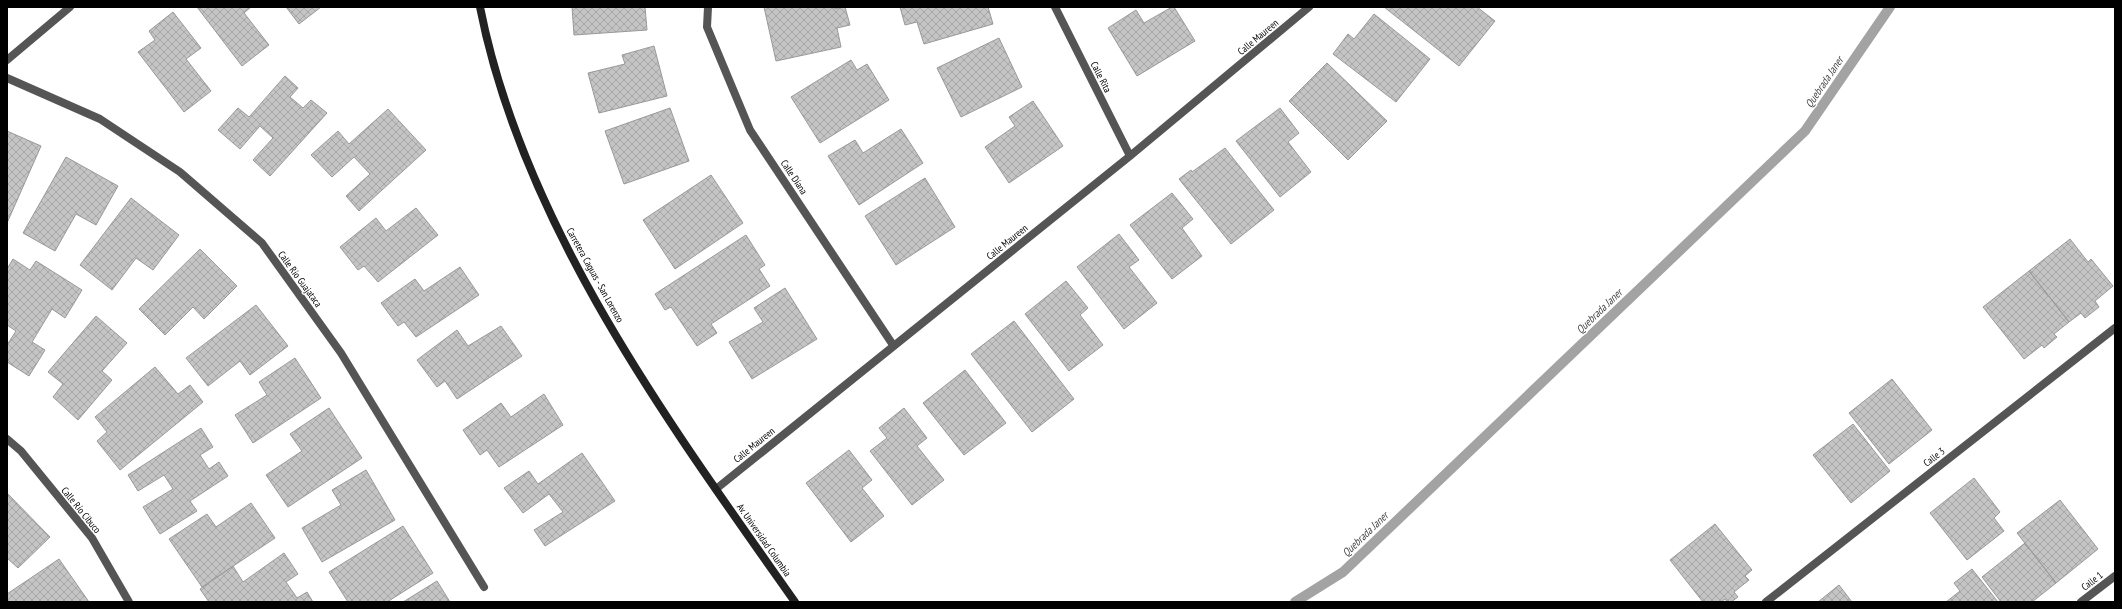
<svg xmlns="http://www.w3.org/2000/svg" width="2122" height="609" font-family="'PT Sans Narrow',sans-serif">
  <defs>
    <pattern id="building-cross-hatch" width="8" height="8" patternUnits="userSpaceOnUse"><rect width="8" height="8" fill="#c4c4c4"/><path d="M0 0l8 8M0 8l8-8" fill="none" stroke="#a7a7a7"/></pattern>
  </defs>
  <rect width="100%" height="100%" fill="#fff"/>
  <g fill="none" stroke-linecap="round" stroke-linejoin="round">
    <path stroke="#a3a3a3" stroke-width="10" d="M1295,602L1343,572L1805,131L1890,7"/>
  </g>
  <path fill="url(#building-cross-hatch)" stroke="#999" d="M197,7H251L244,13L269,45L242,66Z
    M286,7H321L299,24Z
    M572,7H645L647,30L574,35Z
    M764,7H832L833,9L845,7L850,25L837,28L841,47L776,61Z
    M900,7H988L993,24L924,44L917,22L905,25Z
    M1172,7H1174L1195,41L1137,76L1108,28L1136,10L1144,23Z
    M1384,7H1477L1495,21L1459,66Z
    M173,12L201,48L186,59L211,91L184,112L138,52L155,40L149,31Z
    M1374,14L1430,59L1396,102L1333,54L1348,34L1354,39Z
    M999,38L1022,87L961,117L937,68Z
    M654,46L667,96L599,113L588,73L625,64L622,55Z
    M851,60L857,70L867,64L889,100L820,143L791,97Z
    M1327,63L1387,121L1348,160L1289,101Z
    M285,76L298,88L290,97L303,108L311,100L327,113L270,176L253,160L273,138L260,126L240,149L218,130L238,108L249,117Z
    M1033,101L1063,146L1009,183L985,147L1015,126L1009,117Z
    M670,108L689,161L624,184L605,131Z
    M1280,108L1299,133L1288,142L1311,172L1280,197L1236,141Z
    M388,109L426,150L359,211L346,196L370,174L354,157L332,177L311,155L338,131L349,144Z
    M901,129L923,163L859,205L828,156L855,140L863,153Z
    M7,131L41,146L7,223Z
    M1225,148L1274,210L1231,244L1179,179L1191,170L1192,172Z
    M66,157L118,186L96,225L76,214L55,251L23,233Z
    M711,175L743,223L675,269L643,220Z
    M925,178L955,227L896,265L865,216Z
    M1172,193L1193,219L1182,228L1202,256L1172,279L1130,225Z
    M131,198L179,235L153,270L136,258L112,290L80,265Z
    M416,208L438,235L378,282L364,266L358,270L340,247L376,218L386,231Z
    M1119,234L1139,260L1129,267L1157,303L1124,329L1077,267Z
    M746,235L765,265L759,269L770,286L711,324L717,333L697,346L671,307L665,310L655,294Z
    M2070,239L2088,262L2091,259L2113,286L2095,301L2099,307L2085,318L2081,313L2069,322L2029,271Z
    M200,249L237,286L204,319L193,307L165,335L139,309Z
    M13,259L30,270L36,261L82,290L65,318L52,309L32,342L45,350L29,376L7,362V345L16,331L7,325V269Z
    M460,267L479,295L416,337L404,322L398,326L381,303L415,279L424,291Z
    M2029,271L2069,322L2054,334L2057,337L2044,348L2042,345L2024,359L1983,307Z
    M1066,281L1088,308L1080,315L1103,345L1069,371L1025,314Z
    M785,288L817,339L752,379L729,342L763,322L754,308Z
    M256,305L288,346L250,375L240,361L208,386L186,358Z
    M96,316L127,343L102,371L112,380L78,420L53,397L63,384L48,372Z
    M1014,321L1074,399L1032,432L971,354Z
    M501,326L522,356L457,399L445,381L437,387L417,360L457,330L468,346Z
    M295,358L321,398L253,443L235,415L267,395L259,382Z
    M155,367L178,394L190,385L203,402L120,470L97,441L107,432L95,417Z
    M965,370L1006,423L964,455L923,403Z
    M1892,379L1932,430L1889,464L1849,413Z
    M544,394L563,425L499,467L487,450L480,455L463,430L501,403L511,417Z
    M329,408L362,458L288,507L266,475L302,451L290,434Z
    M904,408L927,438L917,446L944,480L912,505L870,451L887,438L879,428Z
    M1853,424L1890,471L1851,503L1813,455Z
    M201,428L213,447L200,455L209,469L219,462L228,476L190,501L197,511L160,534L143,507L173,489L164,475L138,491L128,475Z
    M849,450L872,480L862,488L884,516L851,542L806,483Z
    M582,453L615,501L545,546L534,530L563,512L549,494L523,513L504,488L529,471L538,484Z
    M366,470L395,520L322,562L302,528L341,505L332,490Z
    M1974,478L2000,512L1994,518L2004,531L1967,560L1930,513Z
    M7,493L50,537L18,568L7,558Z
    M2060,500L2098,549L2056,583L2017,533Z
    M251,503L275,538L202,587L169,539L207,514L216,527Z
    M1715,524L1752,570L1745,576L1749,580L1734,592L1738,597L1731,602H1727L1725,599L1721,602H1703L1670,560Z
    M403,526L433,573L387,602H348L329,572Z
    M2025,543L2056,583L2032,602H2001L1982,577Z
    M284,553L298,574L286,582L297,598L307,592L313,602H209L200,589L233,566L243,582Z
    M59,559L89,602H7V594Z
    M1972,569L1998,602H1946L1960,591L1954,583Z
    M437,581L450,602H403Z
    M1839,585L1852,602H1818Z"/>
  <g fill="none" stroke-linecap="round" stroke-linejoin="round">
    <path stroke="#555" stroke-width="8" d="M708,7L707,27L750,130L893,345
      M1055,7L1130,156
      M7,60L70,7
      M7,78L100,119L180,172L262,243L341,353L484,587
      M7,439L21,451L92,538L129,602
      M716,489L1130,156L1309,7
      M1766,602L2115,328
      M2081,602L2115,576"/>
    <path stroke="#222" stroke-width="8" d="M480,7C523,226 669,423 795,602"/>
  </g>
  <g text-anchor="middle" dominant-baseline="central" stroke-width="3" stroke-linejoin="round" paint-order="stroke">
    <g font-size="10" fill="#000" stroke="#fff">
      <text transform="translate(1258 37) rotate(-40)">Calle Maureen</text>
      <text transform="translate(1101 77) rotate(63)">Calle Rita</text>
      <text transform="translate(794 177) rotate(56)">Calle Diana</text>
      <text transform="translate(1007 242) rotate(-39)">Calle Maureen</text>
      <text transform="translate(595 275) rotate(61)">Carretera Caguas - San Lorenzo</text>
      <text transform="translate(300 279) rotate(54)">Calle Río Guajataca</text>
      <text transform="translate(754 445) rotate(-39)">Calle Maureen</text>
      <text transform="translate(1934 457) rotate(-38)">Calle 3</text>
      <text transform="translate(81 510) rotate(51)">Calle Río Cibuco</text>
      <text transform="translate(764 540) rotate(55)">Av. Universidad Columbia</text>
      <text transform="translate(2092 581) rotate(-38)">Calle 1</text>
    </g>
    <g font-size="11" font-style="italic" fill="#444" stroke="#fff">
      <text transform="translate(1824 82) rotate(-56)">Quebrada Janer</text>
      <text transform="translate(1599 311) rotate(-44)">Quebrada Janer</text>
      <text transform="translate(1365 534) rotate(-44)">Quebrada Janer</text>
    </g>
  </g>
  <rect width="2122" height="609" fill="none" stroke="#000000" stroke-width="16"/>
</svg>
